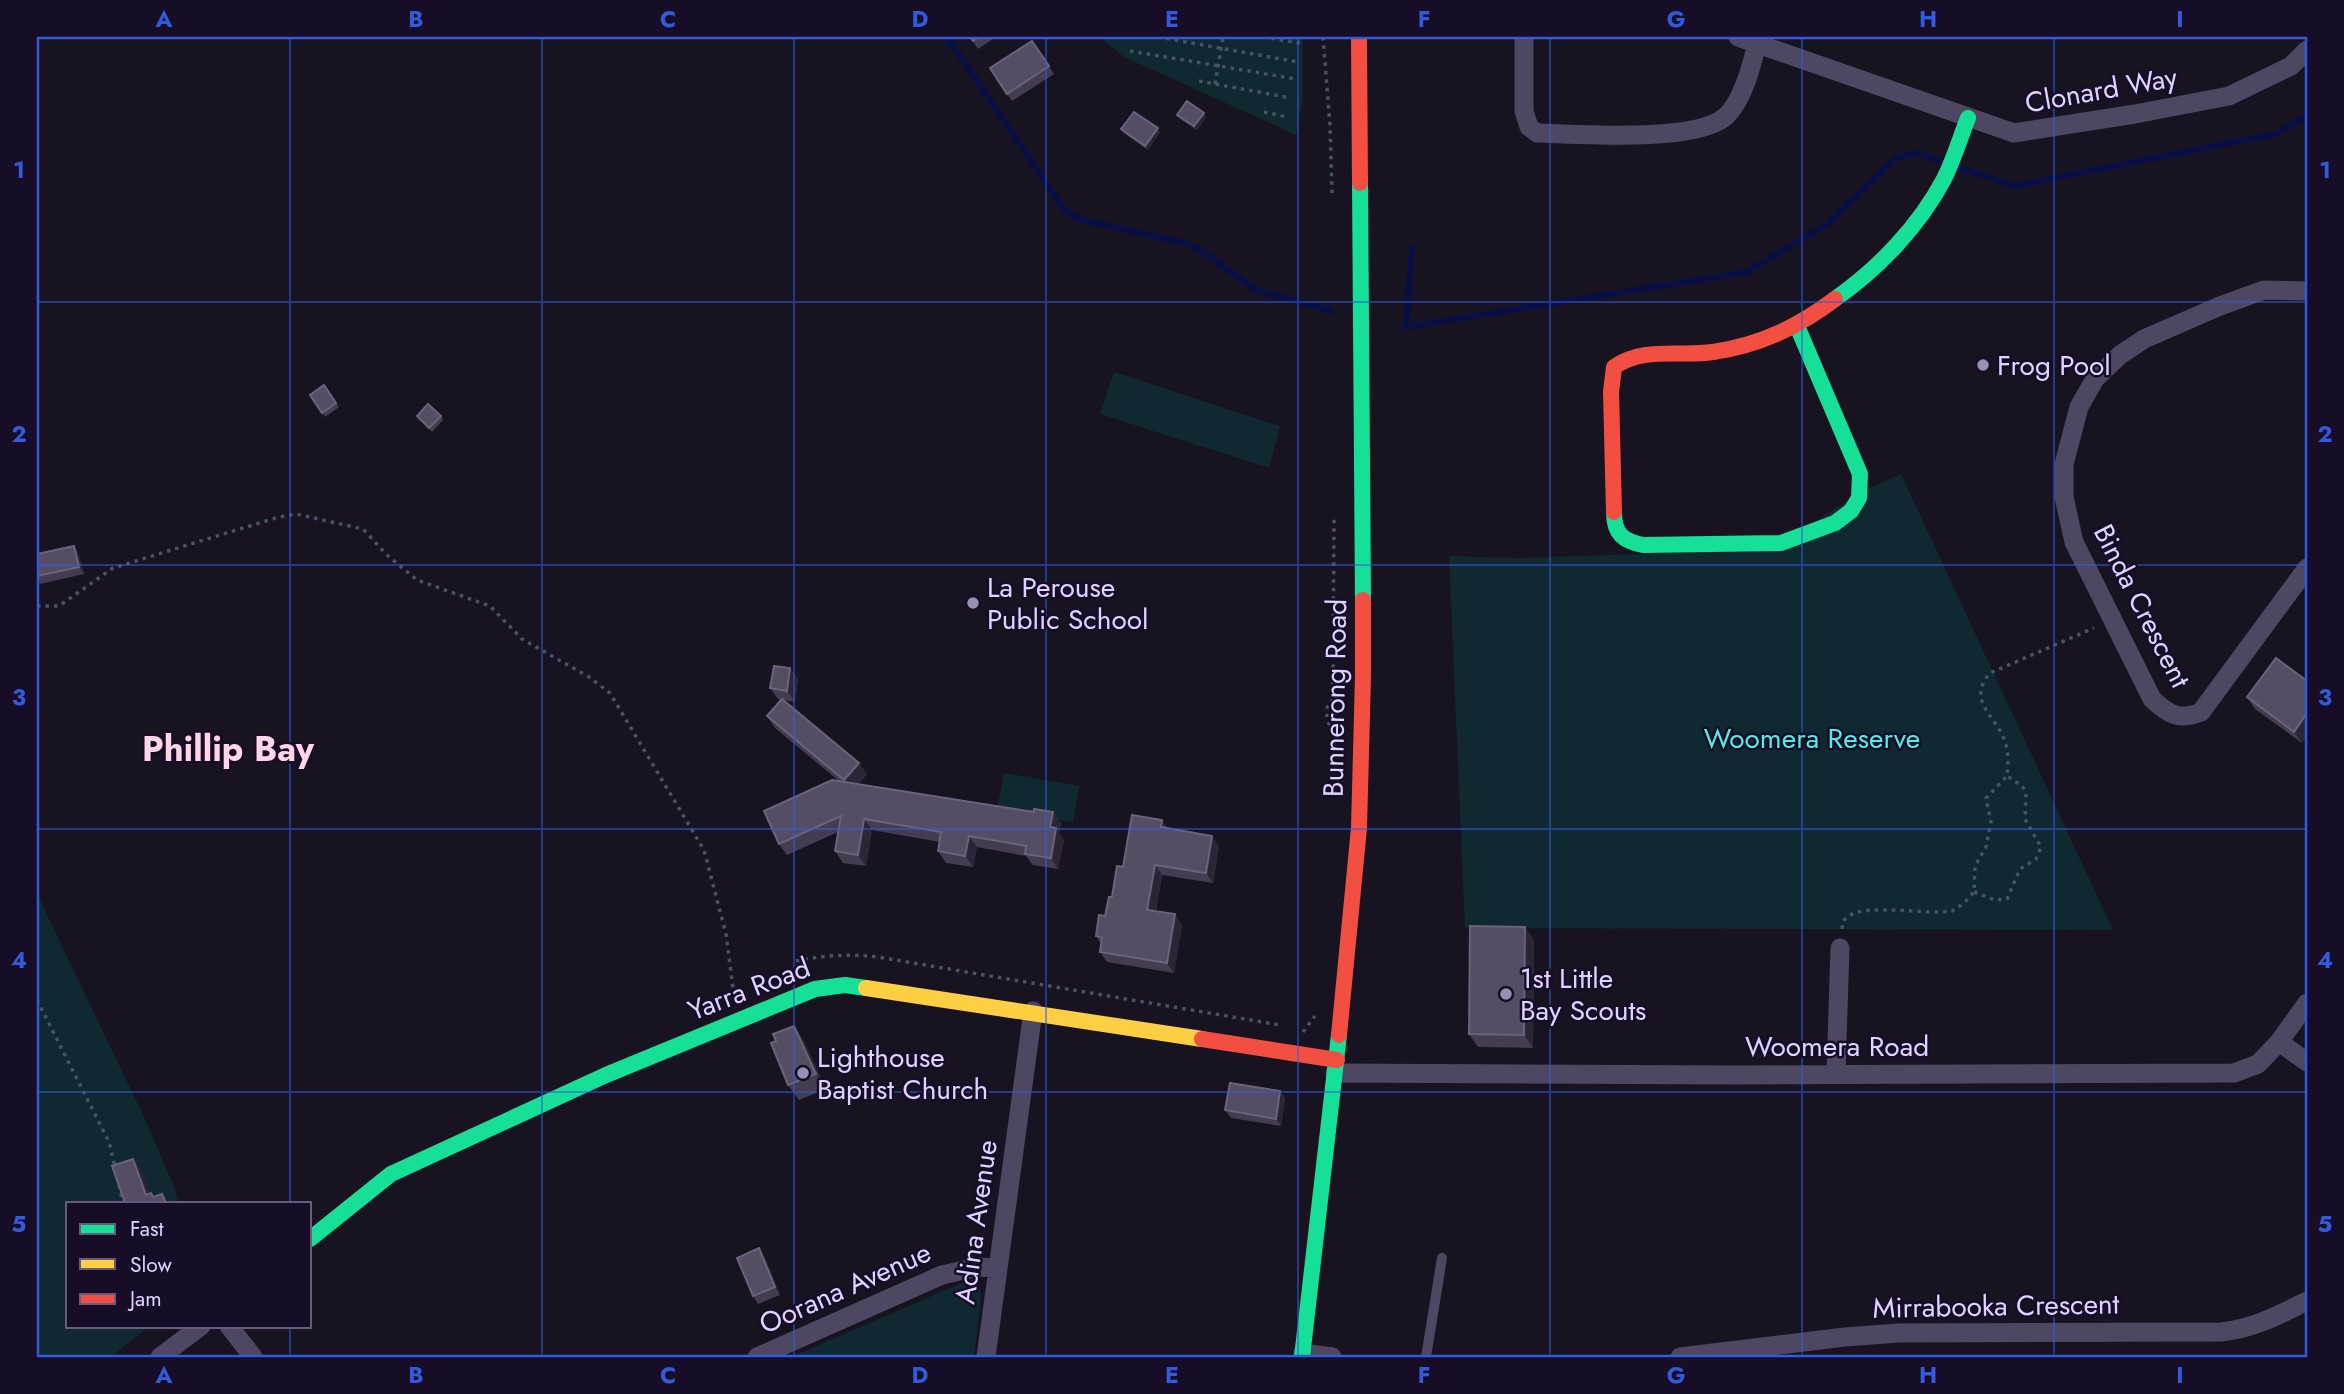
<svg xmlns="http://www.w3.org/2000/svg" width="2344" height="1394" font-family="Jost,sans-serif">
  <rect width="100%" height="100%" fill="#181321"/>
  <path fill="#102930" d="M1100,37H1303V98L1296,135L1124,57Z
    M1114,372L1280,426L1269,468L1100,414Z
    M1901,474L2113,930L1465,928L1449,556L1517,558L1768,550L1873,486Z
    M1004,773L1079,786L1073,822L997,809Z
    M37,894L144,1117L175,1189L178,1203H68V1326H150L110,1357H37Z
    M964,1282L976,1285L980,1291L981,1298L974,1357H791Z"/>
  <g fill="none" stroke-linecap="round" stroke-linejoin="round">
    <path stroke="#070f44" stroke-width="6" d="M947,37L1065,211L1082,220L1188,244L1199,249L1256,290L1331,311
      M1958,167L2014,186L2275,134L2307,116
      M1412,249L1406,327L1747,272L1827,224L1896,158L1917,153L1944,162"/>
    <path stroke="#485266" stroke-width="3.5" stroke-dasharray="3.5 5" stroke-linecap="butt" d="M1158,37L1298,62
      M1263,37L1300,43
      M1323,37L1330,125L1332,193
      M1130,51L1296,79
      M1199,81L1291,98
      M1215,84L1223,37
      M1264,112L1287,117
      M37,606H59L113,568L279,517L296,514L363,529L387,555L417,580L490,606L522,639L589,677L610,693L704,850L726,934L734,996
      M1333,750L1332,729L1327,720V708L1332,700L1333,681L1334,519
      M1974,892L1995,900L2007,899L2020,869L2036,859L2041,847L2025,819L2026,792L2022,786L2007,776
      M1842,929C1843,922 1844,918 1850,915C1869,904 1928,915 1952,911L1964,903L1974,892L1975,866L1986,847L1991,822L1986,798L2007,776C2008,765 2009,753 2005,742C1998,717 1965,702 1990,673L2094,628
      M796,961C824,955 850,954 878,957L1280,1025
      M37,1000L109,1142L115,1167
      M1303,1032L1315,1016
      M119,1185L123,1203"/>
    <path stroke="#4e4762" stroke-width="10" d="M1426,1357L1442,1258"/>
    <path stroke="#4e4762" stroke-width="19" d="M1524,37V111L1529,127L1537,133C1578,134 1694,143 1725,117C1743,101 1752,65 1757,43
      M1738,37L2014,133L2135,114L2229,96L2291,66L2307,50
      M2307,291L2264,290L2220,306L2144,339L2120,355L2095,379L2079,407L2064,464V497L2074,542L2152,699C2168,714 2178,721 2201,712L2307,568
      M2279,1042L2307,1062
      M1335,1073L1737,1075L2234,1073L2258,1064L2279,1042L2307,1003
      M1836,1073L1840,948
      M229,1326L253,1357
      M1303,1353L1332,1357
      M160,1357L201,1326
      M757,1357L942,1275L977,1267L997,1268
      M986,1357L1033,1011
      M1680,1357L1845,1337L1898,1333L2221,1332C2253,1329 2279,1315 2307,1301"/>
    <path stroke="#16e098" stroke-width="16" d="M1360,183L1363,600
      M1835,299C1879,268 1919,226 1944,179C1954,159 1960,138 1968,118
      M1614,512C1614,534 1623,541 1643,545L1781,543L1835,523L1851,511L1859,498L1860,474L1797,326
      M310,1239L391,1174L606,1075L815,989L845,985L866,988
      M1302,1357L1339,1035"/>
    <path stroke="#ffcf43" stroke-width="16" d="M866,988L1202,1039"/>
    <path stroke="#f24e42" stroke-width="16" d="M1359,37L1360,183
      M1614,512L1611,392L1614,367C1645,346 1678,357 1713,352C1760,345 1798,327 1835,299
      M1339,1035L1359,828L1363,676V600
      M1202,1039L1337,1060"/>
  </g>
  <path fill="#443c50" d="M970,37H996L978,49Z
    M1032,41L1054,74L1012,101L990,68Z
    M1177,115L1206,117L1197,130L1180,119Z
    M1121,129L1160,132L1148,150L1124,133Z
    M324,385L339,407L325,417L310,395Z
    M417,416H441L443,420L432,432Z
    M37,554H79L84,574L40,584L37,579Z
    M790,668L798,679L795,702L783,700L867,774L859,784L1061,823L1059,833L1064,840L1058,869L1033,865L1026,856L977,847L973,867L946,863L938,851L940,842L872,830L866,866L843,863L835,851L838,832L787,855L779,844L839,781L775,728L767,716L781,700L778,699L770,688Z
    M2307,681V735L2302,743L2255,709L2247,697Z
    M1168,828L1219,846L1213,883L1162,875L1156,911L1182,925L1174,973L1107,962L1100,952L1101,944L1096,936L1105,916L1123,867Z
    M1525,927L1534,940L1533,1048L1478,1047L1469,1034Z
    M804,1041L826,1089L799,1100L788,1085Z
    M1285,1098L1281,1126L1231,1118L1225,1110Z
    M764,1256L780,1295L758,1304L753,1296Z"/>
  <path fill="#2b2535" d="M1204,113L1206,117L1197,130L1194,126Z
    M1158,128L1160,132L1148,150L1145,146Z
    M74,546L79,554L84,574L79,567Z
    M790,668L798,679L795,702L787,691Z
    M2307,713V735L2302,743L2294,732Z
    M859,763L867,774L852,792L844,780Z
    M1053,812L1061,823L1059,833L1064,840L1058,869L1051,858L1050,827Z
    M864,819L872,830L866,866L858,855Z
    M1162,820L1170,831L1161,827Z
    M969,836L977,847L973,867L965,856Z
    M1212,836L1219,846L1213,883L1206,873Z
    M1155,865L1162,875L1154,920L1147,910Z
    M1175,914L1182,925L1174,973L1167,963Z
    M1525,927L1534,940L1533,1048L1524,1035Z
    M794,1026L804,1041L826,1089L816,1074Z
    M1280,1091L1285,1098L1281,1126L1276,1119Z
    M133,1159L141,1169L152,1203L146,1195Z
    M759,1248L764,1256L780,1295L775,1287Z"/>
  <path fill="#554d63" stroke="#6b627b" stroke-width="2" d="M970,37H979L973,41Z
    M1032,41L1049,66L1007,94L990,68Z
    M1187,101L1204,113L1194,126L1177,115Z
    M1134,112L1158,128L1145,146L1121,129Z
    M324,385L336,403L322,413L310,395Z
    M428,404L441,416L429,428L417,416Z
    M74,546L79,567L37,576V554Z
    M2276,658L2307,681V713L2294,732L2247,697Z
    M774,666L790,668L787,691L770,688Z
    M782,699L859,763L844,780L767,716Z
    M832,780L1034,812V809L1053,812L1050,827L1056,828L1051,858L1025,854L1026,846L969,836L965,856L938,851L941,832L864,819L858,855L835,851L841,816L779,844L764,811Z
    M1132,815L1162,820L1161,827L1212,836L1206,873L1155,865L1147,910L1175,914L1167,963L1100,952L1102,937L1096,936L1099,915L1105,916L1109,897H1112L1117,866L1123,867Z
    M1470,926L1525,927L1524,1035L1469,1034Z
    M794,1026L816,1074L788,1085L771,1043L776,1041L773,1034Z
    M1230,1083L1280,1091L1276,1119L1225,1110Z
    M133,1159L146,1195L151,1193L153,1197L162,1194L166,1203H123H125L112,1166Z
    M759,1248L775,1287L753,1296L737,1258Z"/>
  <path fill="none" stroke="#315bdc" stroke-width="2" stroke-opacity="0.55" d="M290,37V1203M542,37V1357M794,37V1357M1046,37V1357M1298,37V1357M1550,37V1357M1802,37V1357M2054,37V1357M37,302H2307M37,565H2307M37,829H2307M37,1092H2307M290,1326V1357"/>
  <g fill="#9b90b1" stroke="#170d27" stroke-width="2.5">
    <circle cx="1983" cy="365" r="7"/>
    <circle cx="973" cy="603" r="7"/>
    <circle cx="1506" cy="994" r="7"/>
    <circle cx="803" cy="1073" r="7"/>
  </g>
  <g text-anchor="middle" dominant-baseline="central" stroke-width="5" stroke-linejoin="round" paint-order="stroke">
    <g font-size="28" fill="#e1d3ff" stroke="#170d27">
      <text transform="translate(2101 90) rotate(-10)">Clonard Way</text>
      <text transform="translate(2142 606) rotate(63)">Binda Crescent</text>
      <text transform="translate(1335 698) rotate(-89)">Bunnerong Road</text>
      <text transform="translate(749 989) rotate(-21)">Yarra Road</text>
      <text x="1837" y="1046">Woomera Road</text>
      <text transform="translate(976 1222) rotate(-82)">Adina Avenue</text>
      <text transform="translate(845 1288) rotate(-24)">Oorana Avenue</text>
      <text transform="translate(1996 1306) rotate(-1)">Mirrabooka Crescent</text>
    </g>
    <g font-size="28" fill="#e1d3ff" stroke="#170d27" text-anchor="start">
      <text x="1997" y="365">Frog Pool</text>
      <text x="987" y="587">La Perouse<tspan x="987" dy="32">Public School</tspan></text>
      <text x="1520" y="978">1st Little<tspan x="1520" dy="32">Bay Scouts</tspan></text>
      <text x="817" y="1057">Lighthouse<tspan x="817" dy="32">Baptist Church</tspan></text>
    </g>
    <g font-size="28" fill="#52ece5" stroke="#170d27">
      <text x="1812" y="738">Woomera Reserve</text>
    </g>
    <g font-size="35" font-weight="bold" fill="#ffd5e7" stroke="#170d27">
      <text x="228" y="749">Phillip Bay</text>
    </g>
  </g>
  <rect width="2344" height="1394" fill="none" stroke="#170d27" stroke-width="77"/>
  <rect x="66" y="1202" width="245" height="126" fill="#170d27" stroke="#685c7d" stroke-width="2"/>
  <rect x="80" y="1224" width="35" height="10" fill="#16e098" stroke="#685c7d" stroke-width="2"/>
  <text x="130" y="1236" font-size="21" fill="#e1d3ff">Fast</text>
  <rect x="80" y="1259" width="35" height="10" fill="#ffcf43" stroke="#685c7d" stroke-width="2"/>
  <text x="130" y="1272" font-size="21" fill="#e1d3ff">Slow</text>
  <rect x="80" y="1294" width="35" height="10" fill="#f24e42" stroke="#685c7d" stroke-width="2"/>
  <text x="130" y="1306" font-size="21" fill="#e1d3ff">Jam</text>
  <rect x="38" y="38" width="2268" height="1318" fill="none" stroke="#315bdc" stroke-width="2.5"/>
  <g font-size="23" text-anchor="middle" font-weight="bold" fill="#315bdc">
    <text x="164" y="27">A</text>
    <text x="416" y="27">B</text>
    <text x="668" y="27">C</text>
    <text x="920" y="27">D</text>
    <text x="1172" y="27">E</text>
    <text x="1424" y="27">F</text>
    <text x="1676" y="27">G</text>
    <text x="1928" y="27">H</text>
    <text x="2180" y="27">I</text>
    <text x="19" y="178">1</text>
    <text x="2325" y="178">1</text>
    <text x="19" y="442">2</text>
    <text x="2325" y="442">2</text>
    <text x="19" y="705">3</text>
    <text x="2325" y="705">3</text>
    <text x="19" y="968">4</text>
    <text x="2325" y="968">4</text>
    <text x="19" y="1232">5</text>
    <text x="2325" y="1232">5</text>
    <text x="164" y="1383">A</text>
    <text x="416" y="1383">B</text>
    <text x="668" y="1383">C</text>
    <text x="920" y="1383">D</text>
    <text x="1172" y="1383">E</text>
    <text x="1424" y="1383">F</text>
    <text x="1676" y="1383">G</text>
    <text x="1928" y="1383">H</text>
    <text x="2180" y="1383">I</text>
  </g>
</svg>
